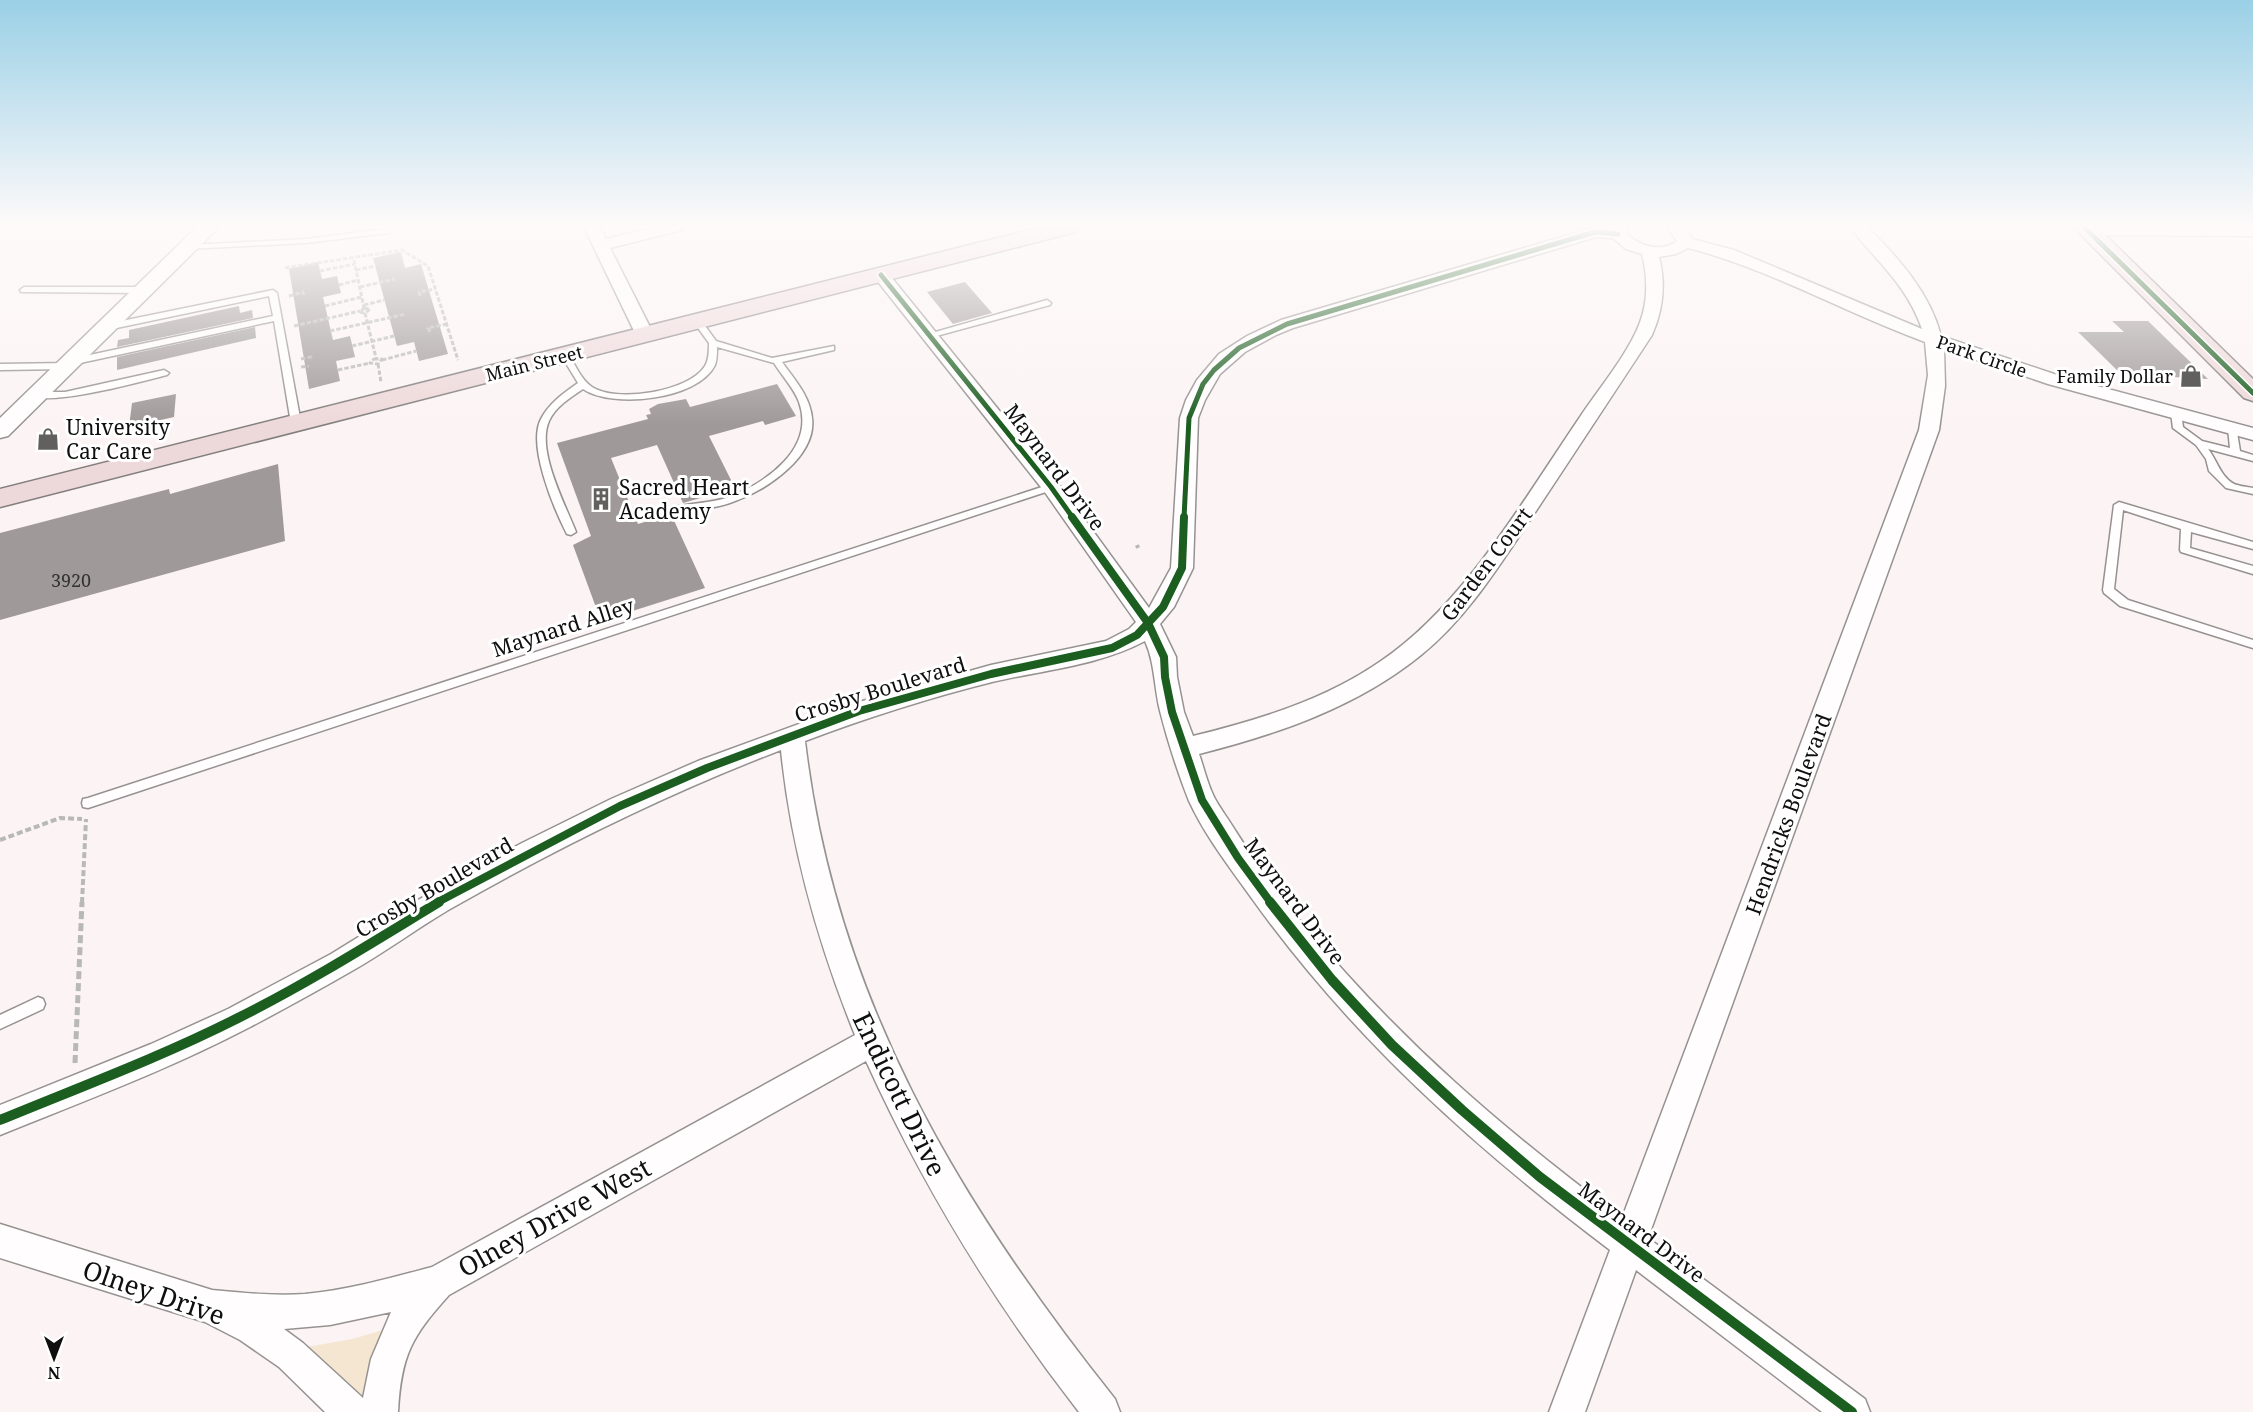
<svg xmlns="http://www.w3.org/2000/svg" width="2253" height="1412" font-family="'Noto Serif',serif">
  <rect width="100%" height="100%" fill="#fcf4f4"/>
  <path fill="#f4e6d1" d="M394,1327L372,1370L362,1395L307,1347L352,1339Z"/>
  <path fill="#a0999a" d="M401,252L405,268L421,264L448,354L419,361L414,342L397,346L373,258Z
    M318,262L322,279L337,276L341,293L323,297L333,340L350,336L355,357L336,361L340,381L309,389L289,269Z
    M965,282L992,313L953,324L927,292Z
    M239,306L240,313L252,310L253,318L117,347L118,340L129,338V330Z
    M2112,321H2148L2208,379L2121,374L2078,332H2124Z
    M255,327L256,338L117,370V357Z
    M777,384L796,416L765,425L763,421L709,436L735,488L683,503L657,445L611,458L638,524L671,514L705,588L601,621L573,545L591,536L557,443L648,419L646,415L651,414L649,409L658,404L686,399L690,407Z
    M176,394L174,417L129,427L132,403Z
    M278,464L285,541L0,620V533L169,489L170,494Z"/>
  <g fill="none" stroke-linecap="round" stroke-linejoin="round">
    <g stroke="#969292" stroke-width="3">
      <path id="service" d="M385,229H388V233L306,243L188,249L184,247L188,245L306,239Z
        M24,287H144L148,290L144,293L21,292L20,290Z
        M273,290L277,293L301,423L299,425L296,426L291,423L274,321L71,365L70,368L67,369L0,370V364L67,363L68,360L71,359L273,316L269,296L107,330L103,327L107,324Z
        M1047,300L1051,303L1050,305L929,338L925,335Z
        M697,318L700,319L716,341L772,358L834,346V350L782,362C794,379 810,396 812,418C817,457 766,490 735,501C723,506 711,508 698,509C691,510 683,513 675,511L674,509L675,507C692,503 710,503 726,498C765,484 816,449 799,402C794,388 782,376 774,363L717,347C717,353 717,360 715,365C698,400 612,409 583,389C571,397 555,407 549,421C536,450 565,504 576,532L571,535L567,534C554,509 527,445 541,419C549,403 564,393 578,383L561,355L562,353H568C575,364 581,380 592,387C616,403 689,392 705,366C709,360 709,350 709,343L693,321Z
        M164,370L169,373L167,375C143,381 49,407 32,395L37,392H65Z
        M2176,410L2181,413L2183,427L2202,441L2230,448L2228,428L2233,425L2236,426L2240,451L2253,455V461L2208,449C2217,460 2220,476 2234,484C2239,486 2247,487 2253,488V494L2226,488L2209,471L2206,459L2196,445L2173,428L2171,413Z
        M1051,484L1055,485V489L88,808L83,807L82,803L83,799L88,798Z
        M2119,502L2253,542V549L2191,532L2190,548L2253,566V574L2181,552L2180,550L2181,529L2123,510L2114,589L2128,600L2253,640V648L2120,606L2104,593L2103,590L2114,505Z
        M38,997L43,999L45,1004L43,1009L0,1029V1015Z"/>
    </g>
    <g stroke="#969292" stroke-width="3">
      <path id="minor" d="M584,227H600L606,239L655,227H684L682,230L610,248L654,335L651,339H639L636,335Z
        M1595,227H1627L1626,233C1638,246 1662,253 1677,241L1667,227H1685L1692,239L1734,250L1922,329C1907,285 1877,262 1850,227H1867C1898,257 1930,293 1941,336L2060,376L2253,428V440L2048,384L1944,349L1945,386L1939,430L1648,1238L1865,1399L1870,1412H1822L1636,1270L1585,1412H1549L1610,1250C1475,1148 1352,1038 1253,900C1231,869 1205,836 1189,801C1178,773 1167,739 1160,711C1154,687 1155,663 1145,641C1098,666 1043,670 992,682C928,698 866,718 805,741C835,997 958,1202 1115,1399L1120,1412H1079C993,1301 924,1189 866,1061L449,1295C412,1336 401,1355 398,1412H325L279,1367L240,1340L205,1322L0,1258V1224L212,1290C243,1293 274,1296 305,1294C348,1290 390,1278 432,1267L855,1035C818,943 791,849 781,750C666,794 557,848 450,909C416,929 384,953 350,972C317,991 284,1009 250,1027C170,1069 84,1101 0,1135V1105L151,1044L228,1009L331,954L428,894L522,843L611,799L698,761L859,702L991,665L1106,641L1129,629L1136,622L1044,491L875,278L873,275L875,272H887L1058,483L1149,608L1171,568L1180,418L1186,400L1197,380L1219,354L1247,336L1281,320ZM1596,237L1613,238L1626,249L1642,254C1648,278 1648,303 1639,325C1627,355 1598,390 1580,417C1524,499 1464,605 1381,661C1325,700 1258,720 1193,736L1184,712L1177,677L1176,657L1160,624L1174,607L1193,568L1198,418L1205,400L1220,374L1245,352L1276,335L1293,328ZM1688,248C1770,269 1845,313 1925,342L1928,375L1919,430L1622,1218C1504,1130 1400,1041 1305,926C1279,895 1255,862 1233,827C1227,817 1219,807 1214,797C1207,783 1204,768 1199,754C1278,734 1357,707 1421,655C1467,618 1499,566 1532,517C1572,457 1612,396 1652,335C1663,310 1666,284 1659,257L1676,254ZM391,1312L371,1359L363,1398L303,1343L284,1329L330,1325Z
        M2082,227H2253V236L2088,235L2082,233L2080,230Z"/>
    </g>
    <g stroke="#969292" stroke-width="3">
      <path id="tertiary" d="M197,227H219L8,436L0,438V418Z"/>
    </g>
    <g stroke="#837f7f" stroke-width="3">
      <path id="primary" d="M1041,227H1079L1076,232L0,507V489Z
        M2073,227H2097L2253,379V401L2244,398Z"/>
    </g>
    <path stroke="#b9b8b8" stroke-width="3" stroke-dasharray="4.5 2" stroke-linecap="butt" d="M354,260L364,308
      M285,268L402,250L428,266L458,360
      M356,270L376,266
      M320,271L355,264
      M339,285L358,280
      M360,287L395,279
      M289,296L303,292L304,296
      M420,296L419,292L435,289
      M364,305L384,300
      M325,306L362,297
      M364,308L370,309L365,313L360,312Z
      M365,313L376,358
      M294,326L360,311
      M330,331L406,314
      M430,332L428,328L447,324
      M352,346L394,336
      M301,359L311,357V360
      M374,359H382L378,364L370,363Z
      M382,360L416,351
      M378,364L381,382
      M301,367L309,366
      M338,370L370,363"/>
    <path stroke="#b9b8b8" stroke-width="4" stroke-dasharray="6 3" stroke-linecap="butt" d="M1137,545L1138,548
      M0,840L60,818L82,819
      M82,903L86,819"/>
    <path stroke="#b9b8b8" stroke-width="5" stroke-dasharray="8 4" stroke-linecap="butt" d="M75,1063L82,902"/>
    <use href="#service" fill="#fffdfd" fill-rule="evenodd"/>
    <use href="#minor" fill="#fffdfd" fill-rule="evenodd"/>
    <use href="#tertiary" fill="#fffdfd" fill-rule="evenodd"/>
    <use href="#primary" fill="#eed9da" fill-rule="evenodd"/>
    <g stroke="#fff" stroke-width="8">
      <path id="cycleway-far2" d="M2084,227L2253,393
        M881,275L1051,487L1073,518
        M1184,518L1189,418L1203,384L1214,370L1239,348L1287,324L1595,232L1618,234"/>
    </g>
    <g stroke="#fff" stroke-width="11">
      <path id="cycleway-far1" d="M1072,517L1148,623L1164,657L1165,677L1172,712L1202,800L1238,858L1271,903
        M436,903L620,806L707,768L859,711L991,674L1112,648L1137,635L1163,607L1182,568L1184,517"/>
    </g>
    <g stroke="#fff" stroke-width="14">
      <path id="cycleway" d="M1270,902L1332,980L1392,1045L1462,1110L1540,1177L1852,1412
        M0,1120C80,1087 161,1057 238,1018C308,983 373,942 439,902"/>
    </g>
    <use href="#cycleway-far2" stroke="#1b5e20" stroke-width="5"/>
    <use href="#cycleway-far1" stroke="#1b5e20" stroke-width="8"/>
    <use href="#cycleway" stroke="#1b5e20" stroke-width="10"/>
  </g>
  <linearGradient id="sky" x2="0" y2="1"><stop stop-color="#9ad0e6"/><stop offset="0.53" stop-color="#fefafa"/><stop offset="1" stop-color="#fefafa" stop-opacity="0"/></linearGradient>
  <rect width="2253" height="425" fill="url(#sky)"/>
  <defs>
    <g id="shop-bare" transform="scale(1.8)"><path d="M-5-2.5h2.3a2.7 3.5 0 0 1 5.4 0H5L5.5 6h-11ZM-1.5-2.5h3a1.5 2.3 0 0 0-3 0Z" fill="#625f5f" stroke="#fff" stroke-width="2.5" paint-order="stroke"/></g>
    <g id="building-bare" transform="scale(1.8)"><path d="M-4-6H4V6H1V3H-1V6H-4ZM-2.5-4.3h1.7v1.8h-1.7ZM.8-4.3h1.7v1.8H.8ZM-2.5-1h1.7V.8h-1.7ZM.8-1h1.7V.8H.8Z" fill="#625f5f" stroke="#fff" stroke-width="2.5" paint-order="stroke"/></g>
  </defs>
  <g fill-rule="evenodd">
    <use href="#shop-bare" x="2191" y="376"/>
    <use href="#shop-bare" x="48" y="439"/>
    <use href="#building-bare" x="601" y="499"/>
  </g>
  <g text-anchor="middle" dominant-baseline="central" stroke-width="6" stroke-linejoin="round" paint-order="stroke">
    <g font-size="18" fill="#0f0f0f" stroke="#fff">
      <text transform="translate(1982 356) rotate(19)">Park Circle</text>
      <text transform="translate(534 363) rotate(-14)">Main Street</text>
    </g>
    <g font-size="18" fill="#0f0f0f" stroke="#fff" text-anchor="end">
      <text x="2173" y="376">Family Dollar</text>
    </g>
    <g font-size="18" fill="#333232">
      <text x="71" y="580">3920</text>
    </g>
    <g font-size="21" fill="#0f0f0f" stroke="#fff" text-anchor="start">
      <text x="66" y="427">University<tspan x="66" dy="24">Car Care</tspan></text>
      <text x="619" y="487">Sacred Heart<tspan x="619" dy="24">Academy</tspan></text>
    </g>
    <g font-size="21" fill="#0f0f0f" stroke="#fff">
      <text transform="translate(1055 467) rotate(53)">Maynard Drive</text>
      <text transform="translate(1486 564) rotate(-53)">Garden Court</text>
      <text transform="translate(563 627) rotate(-18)">Maynard Alley</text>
      <text transform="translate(880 689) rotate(-17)">Crosby Boulevard</text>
      <text transform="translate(1788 814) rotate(-70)">Hendricks Boulevard</text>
      <text transform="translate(434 887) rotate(-30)">Crosby Boulevard</text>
      <text transform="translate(1295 901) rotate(53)">Maynard Drive</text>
      <text transform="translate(1642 1232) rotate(37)">Maynard Drive</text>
    </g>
    <g font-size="26" fill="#0f0f0f" stroke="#fff">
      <text transform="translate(900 1094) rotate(64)">Endicott Drive</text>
      <text transform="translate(554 1217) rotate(-29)">Olney Drive West</text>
      <text transform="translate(154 1292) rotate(19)">Olney Drive</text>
    </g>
  </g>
  <g transform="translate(54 1358) rotate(180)" stroke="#ffffff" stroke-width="4.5" paint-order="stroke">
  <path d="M0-4.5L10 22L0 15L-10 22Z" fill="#0f0f0f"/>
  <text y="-9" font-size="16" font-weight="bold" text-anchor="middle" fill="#0f0f0f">N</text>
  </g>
</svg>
